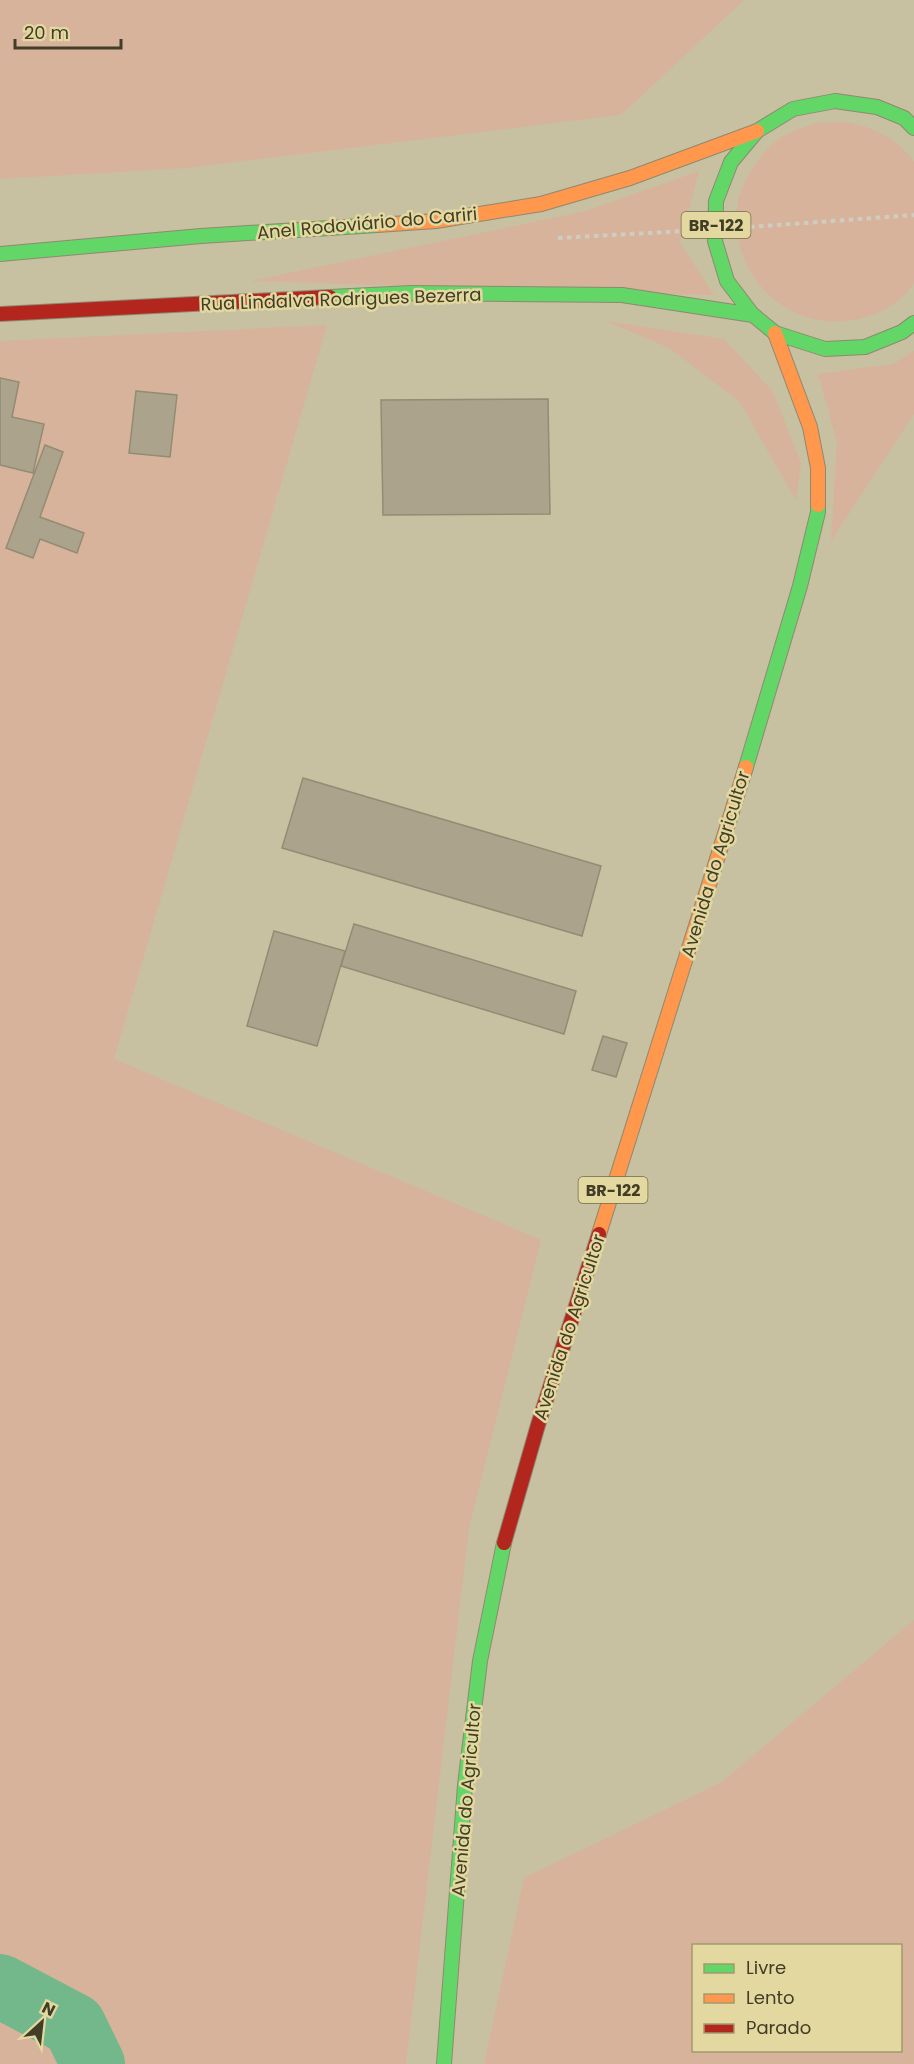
<svg xmlns="http://www.w3.org/2000/svg" width="914" height="2064" font-family="Poppins,sans-serif">
  <rect width="100%" height="100%" fill="#c7c0a1"/>
  <path fill="#d8b39b" fill-rule="evenodd" d="M0,0H744L621,115L186,168L0,179Z
    M816,123C827,123 839,121 850,123C874,127 900,141 914,162V283C909,289 905,296 899,300C834,349 747,310 737,231C734,211 739,191 749,174C758,159 770,143 786,135C795,130 806,127 816,123Z
    M699,171L680,243L714,295L251,281L586,211Z
    M606,321L724,339L773,392L801,463L796,500L739,401L669,348Z
    M327,325L114,1059L541,1240L469,1528L406,2064H0V341Z
    M914,351V414L831,541L837,442L818,374L893,364Z
    M914,1620V2064H484L524,1878L722,1782ZM694,1946H900V2050H694Z"/>
  <g fill="none" stroke-linecap="round" stroke-linejoin="round">
    <path stroke="#72b88a" stroke-width="64" d="M0,1986L74,2025L93,2064"/>
  </g>
  <path fill="#aca38c" stroke="#938b73" stroke-width="1.5" d="M0,378L19,382L12,417L44,424L33,473L0,465Z
    M136,391L177,395L170,457L129,453Z
    M548,399L550,514L383,515L381,400Z
    M45,445L63,452L40,517L84,533L77,553L40,539L33,558L6,548Z
    M303,778L601,866L582,936L282,848Z
    M354,924L576,991L564,1034L341,966Z
    M274,931L345,951L317,1046L247,1026Z
    M603,1036L627,1043L616,1077L592,1070Z"/>
  <g fill="none" stroke-linecap="round" stroke-linejoin="round">
    <g stroke="#8e8971" stroke-width="16">
      <path id="fast" d="M914,128L904,118L877,107L835,101L793,109L757,131L731,162L716,201L715,241L727,281L752,314L775,333L825,349L865,347L902,332L914,323
        M0,254L201,236L377,225
        M330,297L412,293L622,295L753,315
        M746,767L800,586L818,512V505
        M444,2064L465,1785L480,1661L504,1543"/>
    </g>
    <g stroke="#8e8971" stroke-width="16">
      <path id="slow" d="M377,225L436,221L541,204L630,178L757,131
        M775,333L810,427L818,468V505
        M599,1234L746,767"/>
    </g>
    <g stroke="#8e8971" stroke-width="16">
      <path id="jam" d="M0,314L330,297
        M504,1543L538,1425L599,1234"/>
    </g>
    <path stroke="#cfcdc3" stroke-width="4" stroke-dasharray="4.5 4.5" stroke-linecap="butt" d="M750,227L914,215
      M558,238L682,231"/>
    <use href="#fast" stroke="#63d668" stroke-width="14"/>
    <use href="#slow" stroke="#ff974d" stroke-width="14"/>
    <use href="#jam" stroke="#b3261e" stroke-width="14"/>
  </g>
  <g text-anchor="middle" dominant-baseline="central" stroke-width="5" stroke-linejoin="round" paint-order="stroke">
    <g fill="#e3d89f" stroke="#726c4a" stroke-width="1.5">
      <rect x="681.5" y="212" width="69" height="26" rx="4.5"/>
      <rect x="578.5" y="1177" width="69" height="26" rx="4.5"/>
    </g>
    <g font-size="16" font-weight="bold" fill="#413d26">
      <text x="716" y="225">BR-122</text>
      <text x="613" y="1190">BR-122</text>
    </g>
    <g font-size="18" fill="#413d26" stroke="#e3d89f">
      <text transform="translate(367 223) rotate(-5)">Anel Rodoviário do Cariri</text>
      <text transform="translate(341 299) rotate(-2)">Rua Lindalva Rodrigues Bezerra</text>
      <text transform="translate(715 864) rotate(-73)">Avenida do Agricultor</text>
      <text transform="translate(569 1327) rotate(-72)">Avenida do Agricultor</text>
      <text transform="translate(466 1800) rotate(-85)">Avenida do Agricultor</text>
    </g>
  </g>
  <rect x="692" y="1944" width="210" height="108" fill="#e3d89f" stroke="#a29a6f" stroke-width="1.5"/>
  <rect x="704" y="1964" width="30" height="9" fill="#63d668" stroke="#a29a6f" stroke-width="1.5"/>
  <text x="746" y="1974" font-size="18" fill="#413d26">Livre</text>
  <rect x="704" y="1994" width="30" height="9" fill="#ff974d" stroke="#a29a6f" stroke-width="1.5"/>
  <text x="746" y="2004" font-size="18" fill="#413d26">Lento</text>
  <rect x="704" y="2024" width="30" height="9" fill="#b3261e" stroke="#a29a6f" stroke-width="1.5"/>
  <text x="746" y="2034" font-size="18" fill="#413d26">Parado</text>
  <g transform="translate(42 2022) rotate(27)" stroke="#e3d89f" stroke-width="4.5" paint-order="stroke">
  <path d="M0-4.5L10 22L0 15L-10 22Z" fill="#413d26"/>
  <text y="-9" font-size="16" font-weight="bold" text-anchor="middle" fill="#413d26">N</text>
  </g>
  <path d="M15 39v9h106v-9" fill="none" stroke="#413d26" stroke-width="3"/>
  <text x="24" y="39" font-size="18" fill="#413d26" stroke="#e3d89f" stroke-width="4.5" paint-order="stroke">20 m</text>
</svg>
